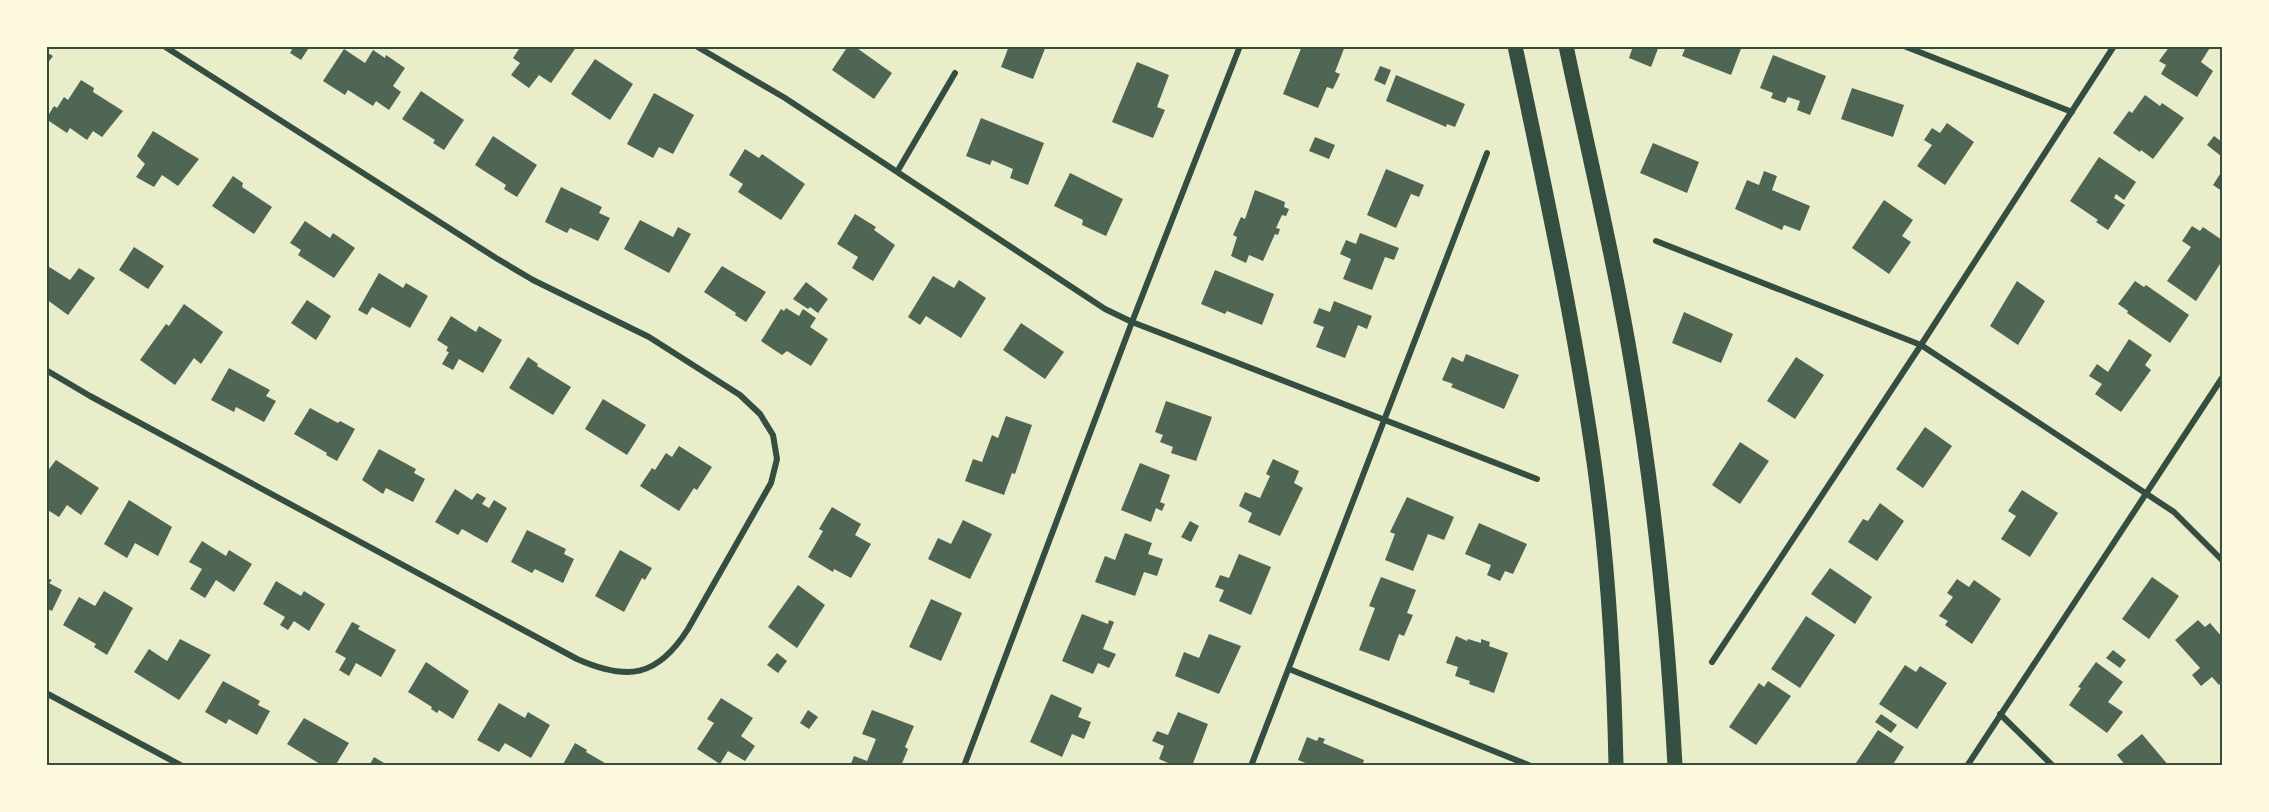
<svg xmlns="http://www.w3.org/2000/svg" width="2269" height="812" font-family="Lato,sans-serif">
  <rect width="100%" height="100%" fill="#e9edc9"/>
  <path fill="#4f6655" d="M288,46H310L301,60L290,53L292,50Z
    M521,46H571L575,49L551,83L539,75L529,88L511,75L520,63L513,58Z
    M848,46H854L892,73L874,99L832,70Z
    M1009,46H1046L1033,79L1001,67Z
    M1302,46H1345L1335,72L1340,74L1333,89L1327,87L1318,108L1283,94Z
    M1633,46H1659L1651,67L1629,58Z
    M1686,46H1742L1731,75L1682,56Z
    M2170,46H2211L2201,62L2213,71L2197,97L2161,74L2166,65L2159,61Z
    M344,49L365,63L373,50L385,58L386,55L405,68L393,86L401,92L389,110L376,101L373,106L348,90L345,95L323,81Z
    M46,52L53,56L46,65Z
    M1773,55L1826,76L1810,115L1797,110L1800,101L1788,97L1785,103L1771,98L1773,93L1760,88Z
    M595,59L633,84L610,120L571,94Z
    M1137,62L1169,75L1157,107L1165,110L1153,138L1112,122Z
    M1380,66L1391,70L1385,85L1374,80Z
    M1396,75L1465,104L1455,127L1447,124L1446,127L1386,101Z
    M81,80L94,88L93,92L123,111L102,137L93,131L87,140L70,128L67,133L46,119L54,106L57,108L64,97L68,100Z
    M1852,88L1904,105L1893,137L1841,119Z
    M421,91L464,120L444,150L433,143L435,140L402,119Z
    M654,93L694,115L673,154L659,147L653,158L627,144Z
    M2145,95L2160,106L2162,103L2184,118L2153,159L2141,150L2140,152L2113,133L2129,111L2132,113Z
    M981,118L1044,143L1028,185L1010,178L1013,169L992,160L990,165L966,156Z
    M1947,123L1974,142L1945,185L1917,166L1932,145L1924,140L1932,128L1940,133Z
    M153,131L199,159L178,186L162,175L154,187L136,177L145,164L137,156Z
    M493,136L537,165L517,197L504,189L506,185L475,165Z
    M2214,136L2222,142L2221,156L2207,145Z
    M1315,137L1335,145L1329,159L1309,151Z
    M1653,143L1699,162L1687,193L1640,173Z
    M745,149L759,158L762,154L805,184L781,220L738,192L743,184L729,175Z
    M2099,157L2136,182L2124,200L2116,194L2114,198L2125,205L2108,230L2096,222L2098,220L2070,201Z
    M1386,169L1424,185L1419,197L1411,194L1396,228L1367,215Z
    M1764,171L1777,176L1772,190L1810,206L1800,231L1784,225L1782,230L1735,209L1747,180L1759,185Z
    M2222,171V191L2213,185Z
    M1070,173L1123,199L1106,236L1082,225L1083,220L1054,206Z
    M233,176L243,183L242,187L272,207L254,234L212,206Z
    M561,187L602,207L599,213L610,218L598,241L570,228L567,233L545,222Z
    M1255,190L1285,202L1284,207L1289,209L1286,216L1282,215L1276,228L1280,229L1278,235L1275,234L1263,261L1249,255L1246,263L1231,256L1237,237L1233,235L1241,217L1245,219Z
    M1884,200L1913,220L1902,236L1911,242L1889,274L1852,248Z
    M855,214L876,227L874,230L895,245L873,281L852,268L858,257L837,244Z
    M640,220L673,237L678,227L691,234L669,273L624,249Z
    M305,221L330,238L333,233L355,248L334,278L298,255L301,250L290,243Z
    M2192,226L2200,231L2203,227L2222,240V261L2196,301L2167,281L2191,247L2182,241Z
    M1360,233L1399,248L1394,260L1385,257L1372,290L1343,279L1351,259L1340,254L1346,240L1356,244Z
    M134,247L164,266L148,289L119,270Z
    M46,265L70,280L79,268L95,278L68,315L46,299Z
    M722,266L766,292L746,322L735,315L736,313L704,292Z
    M1215,270L1274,294L1262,325L1227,311L1225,314L1201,304Z
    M379,273L403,288L406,283L428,296L410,328L372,307L367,315L358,310Z
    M933,276L954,288L959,280L986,298L961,338L926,316L920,325L908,317Z
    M2017,281L2045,301L2018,345L1990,326Z
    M2135,281L2144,287L2146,285L2189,315L2170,343L2127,313L2128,311L2118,304Z
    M806,282L828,299L818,313L810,307L808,309L793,299Z
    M307,300L331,316L316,340L291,323Z
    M1334,301L1372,316L1367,329L1358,325L1345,358L1316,347L1324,327L1313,323L1319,308L1330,312Z
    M184,304L223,332L201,364L194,358L175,385L140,360L166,324L169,326Z
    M786,308L799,316L803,309L816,318L810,327L828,339L811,366L787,351L782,355L761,341L781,309L784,311Z
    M1684,312L1733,334L1721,363L1672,343Z
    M451,316L476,332L479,326L502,340L483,373L459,359L453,370L442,364L449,352L446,351L448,347L437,340Z
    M1021,323L1064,352L1045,379L1003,350Z
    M2129,339L2152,355L2145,365L2151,370L2121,412L2095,394L2102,384L2089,376L2097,364L2108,372Z
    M1466,354L1519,375L1504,409L1451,387L1453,384L1442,380L1452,357L1463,362Z
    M528,357L538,364L537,366L571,387L553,415L509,388Z
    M1796,357L1824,375L1795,419L1767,401Z
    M229,368L270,390L266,396L276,401L264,422L236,407L234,412L211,400Z
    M603,399L646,425L627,455L585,429Z
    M1166,401L1212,417L1196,461L1171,453L1173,447L1160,442L1163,435L1155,432Z
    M310,408L338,423L340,421L355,429L337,461L326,455L327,453L294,434Z
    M1006,416L1032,425L1015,474L1012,473L1004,495L965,481L973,459L982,462L992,435L998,438Z
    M1925,427L1952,446L1923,488L1896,469Z
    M1740,442L1769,461L1740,504L1712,485Z
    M679,446L712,467L697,490L694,488L679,511L640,486L652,468L655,470L666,453L672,457Z
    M379,449L416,469L414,473L425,479L413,502L386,488L383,494L362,480Z
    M1273,459L1299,471L1294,483L1303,488L1280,536L1248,522L1252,513L1239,506L1245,492L1260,498L1270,476L1266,474Z
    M56,460L99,488L81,515L67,505L59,517L46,509V473Z
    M1140,463L1170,475L1160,502L1165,504L1162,511L1156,508L1151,522L1121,510Z
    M455,489L472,500L477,493L486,498L482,504L489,508L494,500L507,508L487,543L462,529L458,535L435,522Z
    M2022,490L2058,513L2030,557L2001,539L2016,516L2008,511Z
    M1407,497L1454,517L1444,540L1428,534L1413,571L1385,560L1395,534L1390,532Z
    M129,500L172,527L158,556L135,543L127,558L104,544Z
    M1880,503L1904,521L1877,561L1848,542L1863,519L1868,521Z
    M832,507L861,524L855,535L871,544L851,578L834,569L833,572L808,557L823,531L819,529Z
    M963,520L992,534L970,579L928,559L938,538L951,544Z
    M1190,521L1199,526L1191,542L1181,537Z
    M1479,523L1527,544L1513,574L1505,571L1500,581L1487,575L1491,565L1465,554Z
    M527,530L566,549L564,554L574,559L563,583L535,569L532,573L511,562Z
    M1125,533L1152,543L1148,554L1163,559L1157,576L1144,572L1135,596L1095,582L1105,556L1115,560Z
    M202,541L226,556L229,550L252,564L234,592L216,580L205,598L190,589L202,569L189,562Z
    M620,550L652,568L645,580L642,578L624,612L595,596Z
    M1239,554L1271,567L1251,615L1219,601L1224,590L1215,587L1220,575L1229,578Z
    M1830,568L1872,597L1855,624L1811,594Z
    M1381,577L1416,590L1407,613L1413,615L1404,636L1399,634L1389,661L1359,650L1375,608L1369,606Z
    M2152,577L2179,596L2149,639L2122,619Z
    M46,578L52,580L49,583L62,590L52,611L46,608Z
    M1957,579L1969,587L1974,580L2001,599L1972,644L1945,625L1948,621L1939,616L1953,597L1947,593Z
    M276,581L301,596L304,591L325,604L309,631L294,621L288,630L280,625L285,617L263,604Z
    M798,585L825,605L797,648L768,627Z
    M104,591L133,608L107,655L94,647L96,644L63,625L79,597L95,606Z
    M931,599L962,613L941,661L909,647Z
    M1082,614L1108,624L1109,620L1114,622L1103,649L1116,654L1109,668L1098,663L1093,674L1062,661Z
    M1806,616L1835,635L1800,688L1771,669Z
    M2198,620L2205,627L2210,623L2222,637V681L2219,685L2212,677L2201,686L2192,675L2200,668L2175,640Z
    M352,622L360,626L358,629L396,650L381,677L356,663L349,676L339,670L346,658L335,652Z
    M1209,634L1241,646L1219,694L1175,676L1184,652L1199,658Z
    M1456,636L1467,641L1468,639L1481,643V639L1490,642L1489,646L1508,653L1494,693L1469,684L1470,681L1455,676L1458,667L1446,663Z
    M180,639L211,655L179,700L134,672L149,649L167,661Z
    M2113,650L2126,660L2120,668L2106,658Z
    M777,653L787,661L778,673L767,665Z
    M426,662L469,691L453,719L439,710L437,713L431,709L432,707L408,692Z
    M2096,662L2123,682L2108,702L2123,712L2107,733L2069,705L2081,688L2078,687Z
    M1905,665L1916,672L1920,666L1947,683L1917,729L1879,704Z
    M223,681L260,701L258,705L270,711L257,735L229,719L226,724L205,712Z
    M1768,681L1791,696L1756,745L1729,727L1759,683L1764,687Z
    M1051,694L1082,708L1078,717L1091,722L1084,739L1072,734L1062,757L1030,742Z
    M721,698L753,718L741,736L755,746L745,761L728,751L720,764L697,749L714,723L707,719Z
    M499,703L525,718L528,712L550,725L531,758L505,743L499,752L477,740Z
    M808,710L818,717L809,729L800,723Z
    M872,710L914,726L905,747L908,749L901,766H850L854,756L867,761L876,739L862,734Z
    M1178,712L1208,724L1192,766H1175L1159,759L1164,746L1152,741L1157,731L1168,735Z
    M1881,714L1897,725L1891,733L1875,722Z
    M304,718L349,743L335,766H319L320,764L287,744Z
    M1878,730L1904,747L1892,766H1854Z
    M2142,734L2169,766H2126L2117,755Z
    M1307,737L1317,741L1319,737L1325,739L1323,743L1364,760L1362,766H1313L1298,760Z
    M575,743L587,750L586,752L610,766H562Z
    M374,757L389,766H369Z"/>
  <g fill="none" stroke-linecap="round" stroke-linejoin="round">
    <path stroke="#344e41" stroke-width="6" d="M696,46L785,98L1105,309L1132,322L1537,479
      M1904,46L2072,112
      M897,172L955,73
      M1656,241L1921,345L2174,512L2222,560
      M46,370L90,396L577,659C627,681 657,678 688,629L771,483L777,459L773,435L760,414L740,395L649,337L533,280L496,258L164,46
      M1712,662L1921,345L2114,46
      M1289,669L1531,766
      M46,693L182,766
      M2000,714L2053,766
      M964,766L1132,322L1240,46
      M1251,766L1487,153
      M1967,766L2222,378"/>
    <path stroke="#344e41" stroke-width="15" d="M1515,46C1544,184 1574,322 1594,462C1608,562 1614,664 1616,766
      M1566,46C1589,155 1615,263 1633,372C1655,502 1668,634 1675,766"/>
  </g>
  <rect width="2269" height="812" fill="none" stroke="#fefae0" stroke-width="96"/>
  <rect x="48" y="48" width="2173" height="716" fill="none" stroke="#344e41" stroke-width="2"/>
</svg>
